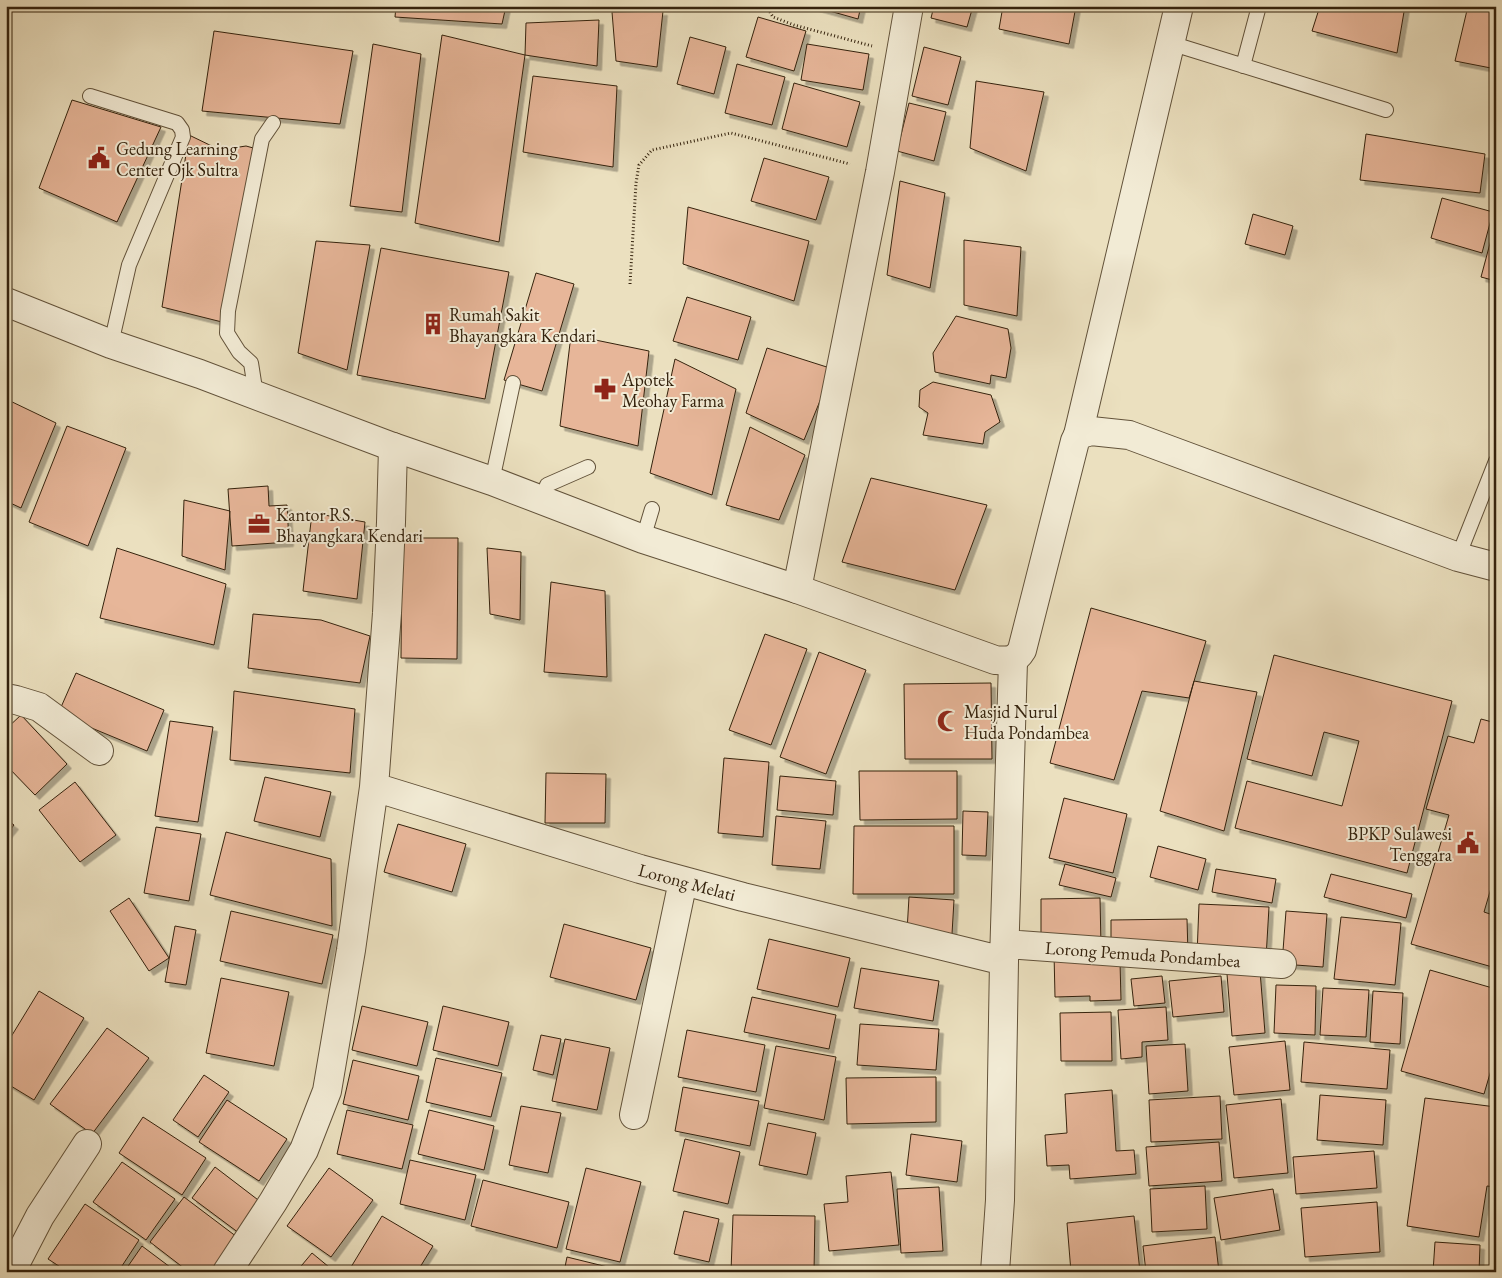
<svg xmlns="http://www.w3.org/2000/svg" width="1502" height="1278" font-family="'EB Garamond',serif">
  <defs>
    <filter id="shadow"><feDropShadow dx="4.5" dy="4.5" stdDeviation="0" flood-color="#0004"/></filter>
  </defs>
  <rect width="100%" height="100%" fill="#ebe0bf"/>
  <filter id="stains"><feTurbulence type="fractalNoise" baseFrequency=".004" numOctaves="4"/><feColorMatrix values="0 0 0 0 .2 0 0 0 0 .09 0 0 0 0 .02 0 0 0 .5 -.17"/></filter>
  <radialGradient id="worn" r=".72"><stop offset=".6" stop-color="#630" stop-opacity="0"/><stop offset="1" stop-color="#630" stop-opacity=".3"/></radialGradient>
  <path fill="#e7b699" stroke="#34220d" filter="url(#shadow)" d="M396,6H506L502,24L395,17Z
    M812,6H861L858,19Z
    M934,6H973L967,27L931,18Z
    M1003,6H1076L1069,44L999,29Z
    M1320,6H1405L1397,53L1312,31Z
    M1468,6H1496V69L1455,61Z
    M663,11L657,67L616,61L612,12Z
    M758,17L806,31L794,71L746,57Z
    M599,20L597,66L525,55L526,23Z
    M214,31L353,51L340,124L202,111Z
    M442,35L525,55L499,242L415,223Z
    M690,37L726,47L714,94L677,84Z
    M373,44L421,54L402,212L350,206Z
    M807,44L869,54L863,90L801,80Z
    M924,47L961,57L948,105L912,96Z
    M737,64L785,77L772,125L725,113Z
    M533,76L617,86L613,167L523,152Z
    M976,81L1044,92L1026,171L970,148Z
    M794,83L860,102L847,147L782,129Z
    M72,100L161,127L117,222L39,188Z
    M909,103L946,112L934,161L897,151Z
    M1366,134L1485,154L1480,193L1360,180Z
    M189,135L220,150L246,146L257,149L222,322L162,307Z
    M764,158L829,177L816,220L751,201Z
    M900,181L945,193L930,288L887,275Z
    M1442,198L1493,212L1482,253L1431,238Z
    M688,207L809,241L794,301L683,264Z
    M1253,214L1293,226L1285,255L1245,244Z
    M1496,221V281L1481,277Z
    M964,240L1021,247L1017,316L964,305Z
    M316,241L370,245L347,370L298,353Z
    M381,248L509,272L485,399L357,375Z
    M536,273L574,284L542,391L504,380Z
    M687,297L751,317L738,360L673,341Z
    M956,316L1008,329L1011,348L1006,378L991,375L990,384L935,372L933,353Z
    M571,335L649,351L638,446L560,426Z
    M767,348L833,369L804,440L746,413Z
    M675,359L736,389L712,495L650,473Z
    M933,382L991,395L1000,422L985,432L983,444L923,435L928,413L919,407L920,390Z
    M6,399L56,423L21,508L6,501Z
    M67,426L126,448L88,546L29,522Z
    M750,427L805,455L779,520L726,505Z
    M871,478L987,505L955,590L842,562Z
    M268,486L269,506L287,505L289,542L232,546L228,489Z
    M184,500L230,511L225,570L182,556Z
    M312,513L365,522L357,599L303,591Z
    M402,538H458L457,659L401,658Z
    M117,548L226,584L214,645L100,618Z
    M487,548L521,552L520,620L490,614Z
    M551,582L605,591L607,677L544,672Z
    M1091,608L1206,641L1189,698L1142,691L1114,780L1050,763Z
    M253,614L321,620L370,636L360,683L248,668Z
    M765,634L807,649L771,745L729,730Z
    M819,652L866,670L826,774L780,757Z
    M1274,655L1452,701L1407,873L1235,828L1247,781L1342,806L1359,741L1324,732L1312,776L1247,759Z
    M76,673L164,710L147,751L58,714Z
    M1194,681L1257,692L1224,831L1160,811Z
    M991,683L992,759H905L904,684Z
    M234,691L355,709L350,773L230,760Z
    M21,715L67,764L35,795L6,765V729Z
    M1481,719L1496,723V871L1484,912L1496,916V968L1411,944L1449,815L1426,809L1448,736L1474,743Z
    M170,721L213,727L198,822L155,816Z
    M724,758L769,762L763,837L718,833Z
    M859,771H957V819L860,820Z
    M546,773L606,774L605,823H545Z
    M780,776L836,781L833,815L777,810Z
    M265,777L331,792L320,837L254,821Z
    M75,782L116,835L80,862L39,810Z
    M1064,798L1127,814L1113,873L1049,858Z
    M963,811L988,812L986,856L962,855Z
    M776,816L826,821L820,869L772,865Z
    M6,819L14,825L6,835Z
    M398,824L466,844L452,892L384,872Z
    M854,826H954V894H853Z
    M156,827L201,834L189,901L144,893Z
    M226,832L331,859L332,926L210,895Z
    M1158,846L1206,859L1198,890L1150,877Z
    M1065,864L1116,878L1111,897L1059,885Z
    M1216,869L1276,879L1272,903L1212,892Z
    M1331,874L1412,894L1406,918L1324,897Z
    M909,897L954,900L952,934L907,931Z
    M129,898L169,958L149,971L110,911Z
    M1100,898L1101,946L1041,947V899Z
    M1199,904L1269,907L1266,958L1197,955Z
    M231,911L333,935L322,984L220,961Z
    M1286,911L1327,914L1323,967L1282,964Z
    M1341,917L1401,923L1395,985L1334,979Z
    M1187,919L1188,955L1111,957V920Z
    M564,924L651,948L636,1000L550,977Z
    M175,926L196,930L186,985L165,982Z
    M769,939L850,958L838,1007L757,989Z
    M1054,953L1120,962L1121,1000L1090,1001V996L1055,997Z
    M861,968L939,981L933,1021L854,1008Z
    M1430,970L1496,989V1053L1484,1094L1401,1071Z
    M1260,971L1265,1033L1232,1036L1227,974Z
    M1162,976L1165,1003L1134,1006L1131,979Z
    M1221,976L1224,1012L1173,1017L1169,981Z
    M221,978L289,992L274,1066L206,1053Z
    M1276,985L1316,986L1315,1035L1274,1033Z
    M1323,988L1369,990L1366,1037L1320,1035Z
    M39,991L84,1018L34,1100L6,1083V1045Z
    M1373,991L1403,993L1400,1044L1370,1042Z
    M752,997L836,1015L829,1049L744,1032Z
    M362,1006L428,1022L417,1066L352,1050Z
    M443,1006L509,1022L498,1066L433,1050Z
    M1166,1007L1168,1040L1142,1042V1057L1121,1059L1118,1010Z
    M1111,1012L1112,1061H1061L1060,1013Z
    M860,1024L939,1029L936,1070L857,1065Z
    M107,1028L149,1058L92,1134L50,1104Z
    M687,1030L765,1045L756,1092L678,1077Z
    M541,1035L561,1039L553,1075L533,1070Z
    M565,1039L610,1048L597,1110L552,1101Z
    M1285,1041L1290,1090L1234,1095L1229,1047Z
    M1304,1042L1390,1050L1387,1089L1301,1082Z
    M1185,1044L1188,1091L1149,1094L1146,1046Z
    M776,1046L836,1057L824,1120L764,1108Z
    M436,1058L502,1073L491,1117L426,1102Z
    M353,1060L419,1076L408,1120L343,1104Z
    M204,1075L229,1092L198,1137L173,1120Z
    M936,1077V1122L847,1124L846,1078Z
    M683,1087L759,1101L750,1146L675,1131Z
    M1112,1090L1116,1151L1134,1150L1136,1174L1070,1179L1069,1165L1047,1166L1045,1135L1067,1133L1065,1094Z
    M1320,1095L1386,1100L1383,1145L1317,1140Z
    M1220,1096L1222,1139L1151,1142L1149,1100Z
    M1425,1098L1496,1107L1492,1143L1496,1144V1187L1487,1186L1479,1237L1407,1226Z
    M1281,1099L1288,1173L1234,1178L1226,1105Z
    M227,1100L287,1139L259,1181L199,1142Z
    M521,1106L561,1113L548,1173L509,1165Z
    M347,1110L413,1125L402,1169L337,1154Z
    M429,1110L494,1126L484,1170L418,1154Z
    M143,1117L206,1158L182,1195L119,1153Z
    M768,1123L816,1133L807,1175L759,1165Z
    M911,1134L962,1141L957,1182L906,1175Z
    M685,1139L740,1152L728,1204L673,1191Z
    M1219,1142L1222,1181L1149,1186L1146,1147Z
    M1374,1151L1377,1188L1296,1194L1293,1157Z
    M410,1160L476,1175L465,1220L400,1204Z
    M122,1162L175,1199L146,1240L93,1202Z
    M215,1167L266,1206L243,1236L192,1198Z
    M329,1168L373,1200L331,1257L287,1226Z
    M586,1168L641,1182L620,1262L566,1249Z
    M891,1172L899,1245L829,1251L824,1204L848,1202L846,1176Z
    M483,1180L569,1202L557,1248L471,1226Z
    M1205,1186L1207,1229L1152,1232L1150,1189Z
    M939,1187L943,1251L901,1253L897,1189Z
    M1273,1189L1280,1230L1221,1240L1214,1198Z
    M184,1197L237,1237L210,1272H189L150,1242Z
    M1377,1202L1380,1252L1305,1257L1301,1208Z
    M85,1204L139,1240L118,1272H68L48,1259Z
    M684,1211L719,1219L709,1262L674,1254Z
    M733,1215L815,1216L814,1272H731Z
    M382,1216L433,1246L417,1272H348Z
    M1134,1216L1140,1272H1071L1067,1223Z
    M1215,1237L1219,1272H1146L1143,1246Z
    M1435,1242L1480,1245L1479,1272H1433Z
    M142,1246L174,1270L173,1272H124Z
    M312,1253L335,1272L297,1271Z
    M567,1257L628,1272H564Z"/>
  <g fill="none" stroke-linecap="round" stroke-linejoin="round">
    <g stroke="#62523a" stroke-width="16">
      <path id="service" d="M1170,43L1386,110
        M1243,66L1259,6
        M90,96L177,123L182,130L183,137L129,265L111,344
        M256,395L251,363L239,352L227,333L228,311L262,139L273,123
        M492,481L513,383
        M542,501L547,485L588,467
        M643,539L652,509
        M1458,557L1496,461"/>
    </g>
    <g stroke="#62523a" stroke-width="30">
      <path id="minor" d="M1078,435L1179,6
        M797,589L880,172L909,6
        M6,698L16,700L39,707L99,751
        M374,787L640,869L743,897L1004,961
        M1005,944L1282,964
        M634,1115L683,881
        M11,1272L40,1216L87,1144
        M227,1272L273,1202L304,1150L327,1091L351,950L374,787L387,613L391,522L393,447
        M995,1272L1000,1200L1004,961L1013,661"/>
    </g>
    <g stroke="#62523a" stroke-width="30">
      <path id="tertiary" d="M6,302L111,344L200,374L393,447L492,481L643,539L797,589L995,660C1008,661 1015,662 1022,650L1075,441L1078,435L1091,431L1129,435L1458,557L1496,567"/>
    </g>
    <path stroke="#34220d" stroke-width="3" stroke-dasharray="1 2.5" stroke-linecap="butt" d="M766,6L773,17L794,25L872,46
      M630,284L636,183L639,165L652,150L731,133L850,164"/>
    <use href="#service" stroke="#f2ebd5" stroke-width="14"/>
    <use href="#minor" stroke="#f2ebd5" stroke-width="28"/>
    <use href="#tertiary" stroke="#f2ebd5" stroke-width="28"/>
  </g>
  <defs>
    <g id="civic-bare" transform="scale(1.725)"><path d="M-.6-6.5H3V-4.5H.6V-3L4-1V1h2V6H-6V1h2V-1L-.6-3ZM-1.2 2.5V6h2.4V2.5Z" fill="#8f2418" stroke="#f2ebd5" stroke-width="2.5" paint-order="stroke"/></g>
    <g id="building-bare" transform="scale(1.725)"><path d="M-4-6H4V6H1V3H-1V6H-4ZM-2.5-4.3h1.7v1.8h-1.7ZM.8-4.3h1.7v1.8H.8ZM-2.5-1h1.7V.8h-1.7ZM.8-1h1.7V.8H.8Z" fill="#8f2418" stroke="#f2ebd5" stroke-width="2.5" paint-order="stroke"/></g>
    <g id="pharmacy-bare" transform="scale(1.725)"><path d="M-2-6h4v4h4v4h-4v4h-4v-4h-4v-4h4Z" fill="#8f2418" stroke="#f2ebd5" stroke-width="2.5" paint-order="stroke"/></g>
    <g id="office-bare" transform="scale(1.725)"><path d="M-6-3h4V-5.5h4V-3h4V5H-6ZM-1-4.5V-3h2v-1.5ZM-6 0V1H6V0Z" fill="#8f2418" stroke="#f2ebd5" stroke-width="2.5" paint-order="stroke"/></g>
    <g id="mosque-bare" transform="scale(1.725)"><path d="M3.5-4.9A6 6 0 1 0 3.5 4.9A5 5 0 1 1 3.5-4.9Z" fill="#8f2418" stroke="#f2ebd5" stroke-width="2.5" paint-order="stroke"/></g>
  </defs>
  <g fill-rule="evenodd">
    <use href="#civic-bare" x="99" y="158"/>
    <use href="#building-bare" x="433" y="324"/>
    <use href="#pharmacy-bare" x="605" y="389"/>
    <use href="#office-bare" x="259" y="524"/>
    <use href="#mosque-bare" x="948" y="721"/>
    <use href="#civic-bare" x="1468" y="843"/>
  </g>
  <g text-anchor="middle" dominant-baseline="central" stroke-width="4" stroke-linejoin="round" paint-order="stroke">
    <g font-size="18" fill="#34220d" stroke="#f2ebd5" text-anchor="start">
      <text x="116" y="148">Gedung Learning<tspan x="116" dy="21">Center Ojk Sultra</tspan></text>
      <text x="449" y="314">Rumah Sakit<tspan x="449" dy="21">Bhayangkara Kendari</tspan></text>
      <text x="622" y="379">Apotek<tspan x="622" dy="21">Meohay Farma</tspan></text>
      <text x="276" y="514">Kantor RS.<tspan x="276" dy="21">Bhayangkara Kendari</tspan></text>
      <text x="964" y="711">Masjid Nurul<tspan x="964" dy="21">Huda Pondambea</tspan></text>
      <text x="1452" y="833" text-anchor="end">BPKP Sulawesi<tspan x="1452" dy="21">Tenggara</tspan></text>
    </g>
    <g font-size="18" fill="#34220d" stroke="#f2ebd5">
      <text transform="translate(687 882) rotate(15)">Lorong Melati</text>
      <text transform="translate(1143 954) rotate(4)">Lorong Pemuda Pondambea</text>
    </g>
  </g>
  <rect width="1502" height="1278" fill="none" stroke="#ebe0bf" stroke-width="25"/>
  <rect x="8" y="8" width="1487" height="1263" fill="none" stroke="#34220d" stroke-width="2.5"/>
  <rect x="12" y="12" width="1477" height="1253" fill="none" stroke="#34220d"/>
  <rect width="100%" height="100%" filter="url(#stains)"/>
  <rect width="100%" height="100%" fill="url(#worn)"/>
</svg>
